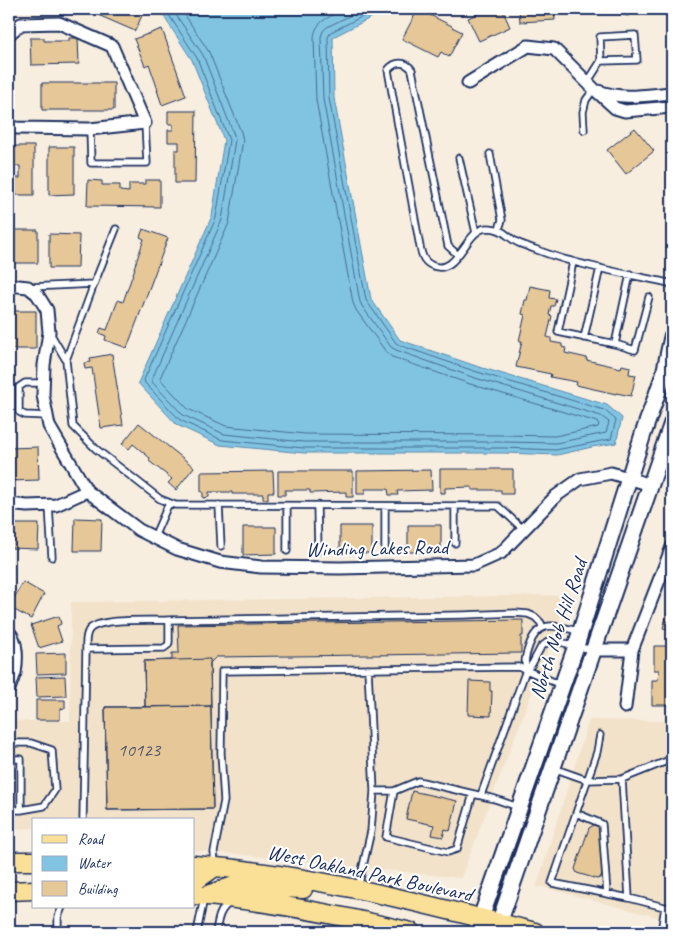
<svg xmlns="http://www.w3.org/2000/svg" width="681" height="941" font-family="Caveat,sans-serif">
  <rect width="100%" height="100%" fill="#f7eee0"/>
  <filter id="ink" filterUnits="userSpaceOnUse"><feTurbulence type="fractalNoise" baseFrequency=".02" numOctaves="2"/><feDisplacementMap in="SourceGraphic" scale="10" xChannelSelector="R" yChannelSelector="G"/><feConvolveMatrix kernelMatrix="1 2 1 2 8 2 1 2 1" color-interpolation-filters="sRGB"/></filter>
  <g filter="url(#ink)">
    <path fill="#f2e2ca" d="M569,595L461,878L214,852L194,851V820H34V828L9,829V721H70L71,602Z
      M589,720L672,721V921L542,887L536,888Z"/>
    <path fill="#81c4e2" stroke="#5888ad" d="M159,9H388L333,37L334,98L371,299L400,340L476,366L607,405L622,418L616,443L592,447L557,455L504,453H304L220,445L177,425L138,383L212,216L224,140L192,60Z"/>
    <g fill="none" stroke-linecap="round" stroke-linejoin="round">
      <path stroke="#446b93" stroke-width="1" d="M165,9L197,58L229,140L216,218L144,380L145,383L180,420L222,440L304,448H504L556,450L611,439L616,420L604,410L474,371L399,345L396,343L366,300L329,98L328,37L331,32L377,9
        M172,9L203,55L234,135L235,140L222,220L152,379V382L183,415L224,434L304,442H504L556,443L606,433L609,422L601,416L472,377L396,350L391,347L362,306L360,302L323,99L321,37L323,31L327,27L363,9
        M181,9L209,52L241,132L243,140L229,223L160,378L161,380L188,409L226,426L305,434L504,435L555,436L598,427L599,424L597,422L470,384L392,357L386,352L356,310L353,303L316,100L314,38C315,20 332,16 346,9"/>
    </g>
    <path fill="#e5c798" stroke="#1b2f5e" d="M99,9H145L135,31L98,15L100,9Z
      M418,9L452,26V27L462,32L449,57L441,52L438,57L402,39Z
      M480,9H502L510,27L479,41L468,18L481,12Z
      M519,9H554L555,20L520,22Z
      M600,9H630L628,16Z
      M162,29L186,96L162,105L157,90H158L149,64L145,66L134,39Z
      M30,38H44V41H69V38H78L79,64L31,65Z
      M42,83H114V110H42Z
      M168,111H196L195,183H175V150H179V142H168V130H173V124H168Z
      M635,128L654,151L626,174L607,150Z
      M9,146H34V195H9V178H20V166H14V153H9Z
      M49,147H74V194L49,195Z
      M88,180L102,181V185H120V191L129,192V184H145V180H160V207L87,206Z
      M143,229L168,238L127,348L105,340L106,336L99,333L101,328L107,330L118,300L123,302L135,268H134L144,239L140,237Z
      M9,230H38V263H9Z
      M49,234L79,235L78,268H49Z
      M530,286L550,290L549,298L556,299L554,306H551L549,315L552,316L547,337L551,338V342L562,344V347L566,348L565,353L587,358L586,360L621,368L622,365L630,367L629,374L636,375L631,396L616,393V394L576,385L577,382L550,377L551,374L516,367L522,341H519L525,315L522,314L525,300H527Z
      M10,311H36V349H10Z
      M112,354L123,425L101,428L92,368L85,369L84,363L91,362L90,358Z
      M139,423L194,467L176,490L168,483L172,479L149,461L150,458L133,444L129,449L122,444Z
      M38,447L39,480L11,481L10,448Z
      M440,469H513V494H501V490H472V487L445,488V493H440Z
      M431,470L432,490L397,491L398,495H389L388,489H365V494H357V471Z
      M273,471L274,492H268V499H263V494H232V492H209V497L203,498V492H201V472Z
      M278,471H353V497H346V492L310,493V490H285V495H278Z
      M75,518L102,519L101,551H74Z
      M12,524H39L38,549L11,548Z
      M408,525H441V552H408Z
      M340,526H372V553H340Z
      M243,527H276V554L243,555Z
      M23,582L44,594L31,619L9,607Z
      M672,597V631L663,628Z
      M59,616L61,624L57,626L62,641L39,648L31,625Z
      M523,620V636H521V653L216,657L210,663L213,809L107,810L105,707H145L144,661L172,660V653H179L178,625Z
      M654,646H672V705H652V680H658L659,670H654Z
      M66,653V673L37,674L36,654Z
      M210,659L211,706L145,707L144,661Z
      M65,676L66,696L37,697L36,677Z
      M469,681L490,682V691H492L491,716L468,715Z
      M36,700H65V708L60,709V720H36Z
      M211,706L213,809L107,810L105,707Z
      M412,791L457,801L450,831L445,829L443,837L432,835L434,825L406,819Z
      M594,825L599,827L601,831L602,874L600,878L597,879L577,873L575,869L589,828Z"/>
    <g fill="none" stroke-linecap="round" stroke-linejoin="round">
      <g stroke="#1b2f5e" stroke-width="9">
        <path id="service" d="M587,83L601,61L600,37L635,35L637,60L601,61
          M90,129L91,163H147L145,123
          M584,130L583,112L586,100L594,89
          M490,154L502,220L499,229
          M459,158L476,233
          M458,255L448,246L412,70C406,61 395,61 388,70L420,247C422,255 423,261 431,265C458,278 465,229 487,228C506,228 507,239 521,244C538,250 554,257 571,261C603,270 636,276 669,283L672,286
          M573,262L558,332L615,344L630,274
          M30,287L94,284L116,229
          M50,333L66,360L94,284
          M584,338L600,268
          M615,344L635,350L649,297
          M66,360L73,426L96,449L160,499L175,505L498,506L524,530
          M43,383H25L19,387V412L25,415L47,416
          M49,505L52,557
          M219,505L221,546
          M287,506V551
          M317,506L318,551
          M455,506V543
          M154,537L169,503
          M385,549V506
          M169,620L464,615L516,613L528,614L535,617L541,623L542,628
          M368,669L374,791
          M526,670C524,660 526,655 529,646C539,618 555,626 579,631
          M600,735L597,752L552,883L629,898
          M9,743H31L52,750L55,790L44,806L21,810
          M9,759H21V810H9
          M553,768L587,780L622,779L672,759
          M622,779L629,898L672,909
          M394,791L386,837L448,852L457,849L473,794
          M481,795L526,670L532,664L541,647L549,641H556L592,650
          M576,813L602,824L607,894
          M83,820L86,649C86,643 85,636 89,630C99,617 152,621 169,620V642L168,645L164,648L86,649
          M215,865L214,852L224,801L221,753L222,671L519,667L561,685
          M358,888L371,831L374,791H394L418,781L495,799L518,807
          M58,932V917L62,907
          M197,932L204,898
          M216,932C218,920 219,909 231,902
          M661,932L665,907"/>
      </g>
      <g stroke="#1b2f5e" stroke-width="15">
        <path id="minor" d="M9,34L21,24L59,23L112,46L145,123L90,129L17,128L9,127
          M468,83L528,46L554,49L594,89L615,108L625,111L672,107
          M598,91C624,100 645,95 672,93
          M9,285L28,287L37,294L47,310L49,332L44,365L43,395L49,426L87,491L139,530L177,549L220,562L261,567L340,568L474,565L501,553L556,496L580,479L611,473L651,485
          M9,504L27,506L56,505L87,491
          M9,632C18,641 17,661 15,673C13,678 11,684 9,689
          M593,650H632
          M625,707L632,650L672,547"/>
      </g>
      <g stroke="#1b2f5e" stroke-width="19">
        <path id="secondary" d="M476,932L576,646L643,434L664,374L672,337
          M496,932L672,423"/>
      </g>
      <g stroke="#1b2f5e" stroke-width="21">
        <path id="primary" d="M9,861H34
          M194,865C310,874 422,903 535,932
          M194,879H198L215,867
          M9,891L34,890
          M210,894L234,886L303,889
          M194,895C267,900 340,915 411,932"/>
      </g>
      <use href="#service" stroke="#fff" stroke-width="5.5"/>
      <use href="#minor" stroke="#fff" stroke-width="11"/>
      <use href="#secondary" stroke="#fff" stroke-width="15"/>
      <use href="#primary" stroke="#fadf96" stroke-width="18"/>
    </g>
  </g>
  <g text-anchor="middle" dominant-baseline="central" stroke-width="4" stroke-linejoin="round" paint-order="stroke">
    <g font-size="19" fill="#4e556c">
      <text x="139" y="750">10123</text>
    </g>
    <g font-size="21" fill="#1b2f5e" stroke="#fff">
      <text transform="translate(377 548) rotate(-1)">Winding Lakes Road</text>
      <text transform="translate(558 629) rotate(-72)">North Nob Hill Road</text>
      <text transform="translate(370 873) rotate(12)">West Oakland Park Boulevard</text>
    </g>
  </g>
  <rect width="681" height="941" fill="none" stroke="#fff" stroke-width="30"/>
  <rect x="15" y="15" width="651" height="911" fill="none" stroke="#1b2f5e" stroke-width="2" filter="url(#ink)"/>
  <rect x="32" y="818" width="162" height="90" fill="#ffffff" stroke="#a4acbf"/>
  <rect x="42" y="835" width="25" height="8" fill="#fadf96" stroke="#a4acbf"/>
  <text x="78" y="844" font-size="15" fill="#1b2f5e">Road</text>
  <rect x="42" y="856" width="25" height="15" fill="#81c4e2" stroke="#a4acbf"/>
  <text x="78" y="868" font-size="15" fill="#1b2f5e">Water</text>
  <rect x="42" y="881" width="25" height="15" fill="#e5c798" stroke="#a4acbf"/>
  <text x="78" y="894" font-size="15" fill="#1b2f5e">Building</text>
</svg>
